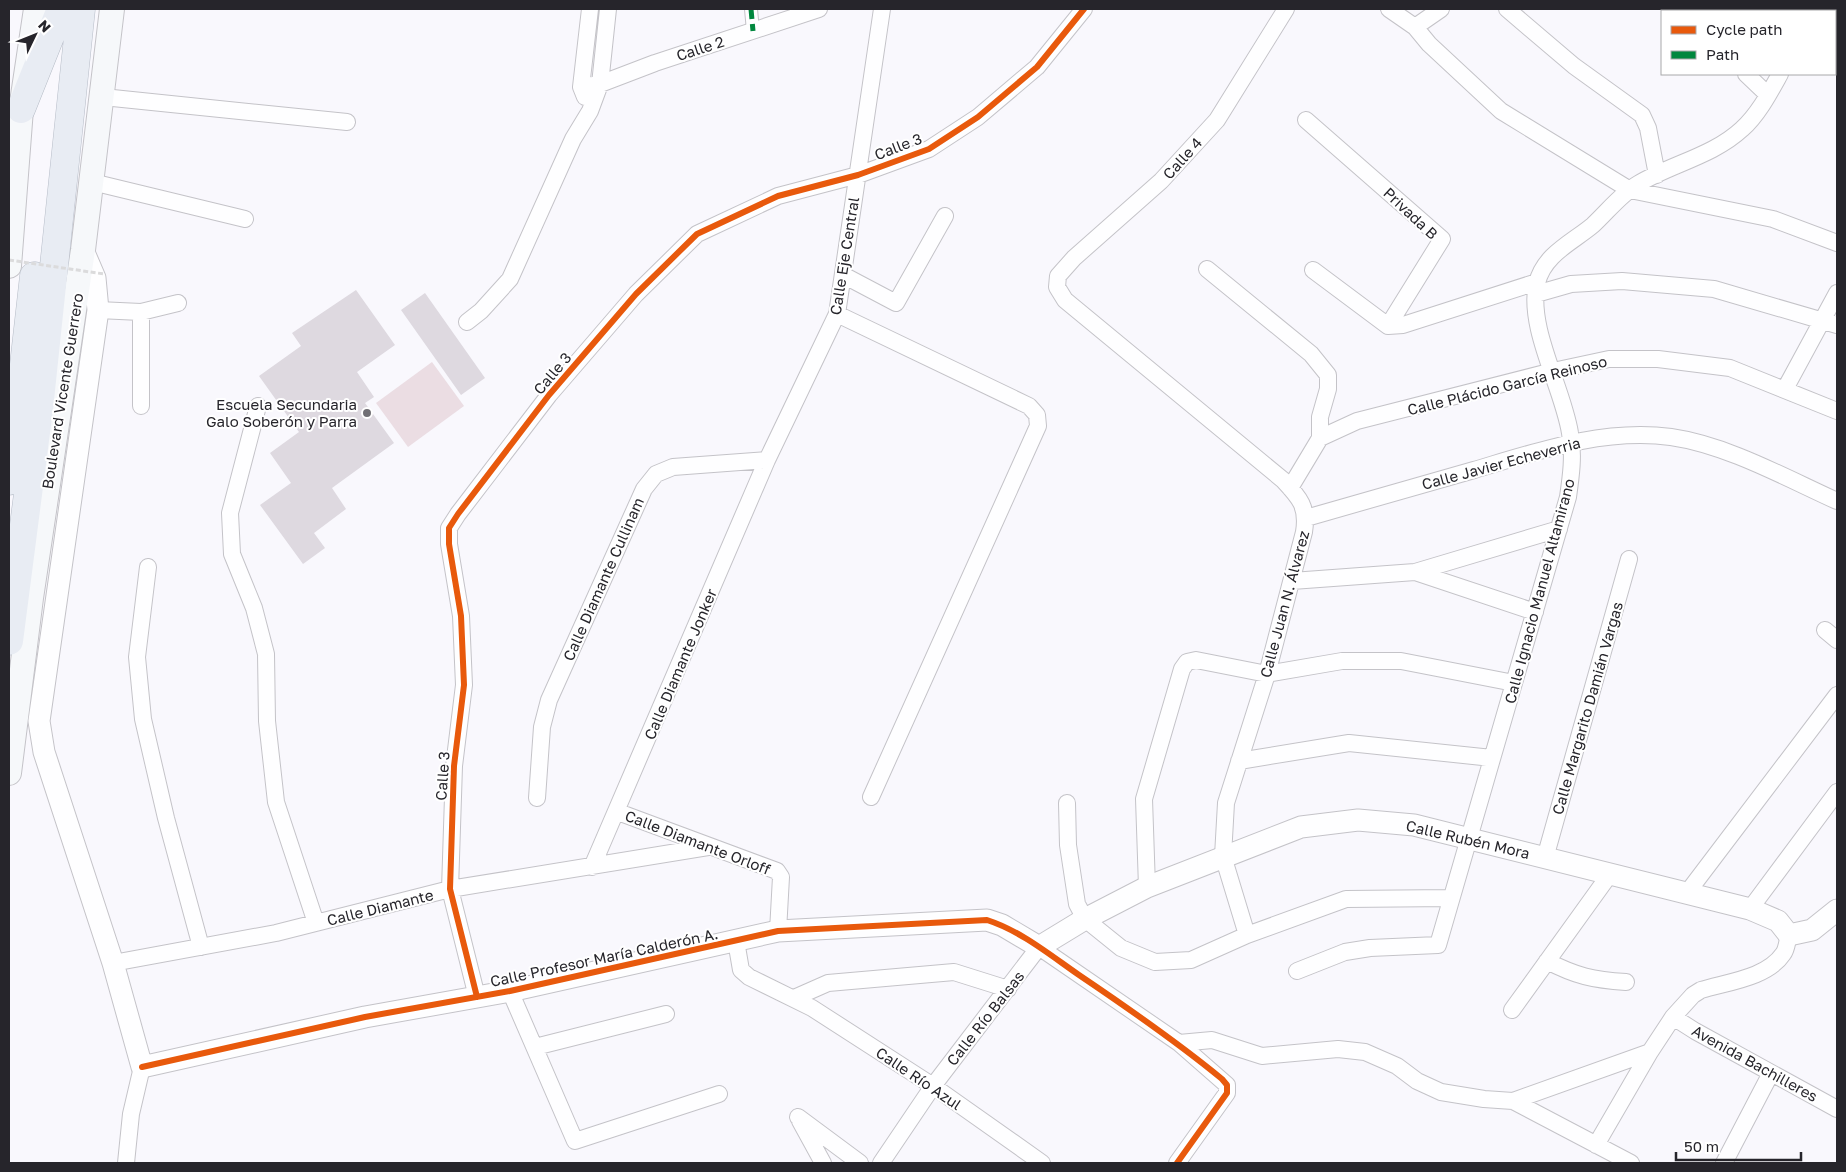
<svg xmlns="http://www.w3.org/2000/svg" width="1846" height="1172" font-family="'Golos Text',sans-serif">
  <rect width="100%" height="100%" fill="#f9f8fd"/>
  <path fill="#ebdde3" d="M432,362L464,406L408,447L376,403Z"/>
  <path fill="#ded9e0" d="M356,290L395,345L357,372L374,397L365,403L394,443L332,488L346,509L314,533L325,548L303,564L260,505L291,483L270,453L299,432L259,376L301,346L292,333Z
    M425,293L485,378L461,395L401,310Z"/>
  <g fill="none" stroke-linecap="round" stroke-linejoin="round">
    <g stroke="#c4c3c8" stroke-width="14">
      <path id="pedestrian" d="M751,9L753,31"/>
    </g>
    <g stroke="#c4c3c8" stroke-width="18">
      <path id="minor" d="M1389,9L1415,27L1429,44L1501,111L1630,190L1773,219L1837,243
        M1507,9L1574,66L1642,115L1648,128L1657,175
        M1679,9L1682,11
        M1813,9L1816,11
        M1415,27L1441,9
        M1746,74L1768,95
        M581,87L600,84L655,63L819,9
        M103,97L347,122
        M585,97L581,87L590,9
        M1306,120L1442,239L1388,326
        M92,182L245,219
        M1207,269L1311,354L1328,375V389L1320,417V438
        M1313,270L1388,326L1403,325L1537,282
        M843,275L896,303L945,216
        M1536,294L1571,284L1622,281L1714,289L1837,325
        M98,310L141,312L178,303
        M141,312V406
        M837,314L1029,406L1037,415L1038,426L871,797
        M467,322L481,311L510,279L573,139L590,111L600,84L608,9
        M1785,389L1837,293
        M258,406L230,513L232,554L254,608L266,654L267,721L276,802L316,923
        M1290,488L1320,438L1357,421L1553,371L1609,359H1658L1730,368L1837,411
        M1306,518C1362,502 1418,486 1474,470C1538,451 1604,428 1671,437C1727,445 1786,478 1837,501
        M148,567L137,657L143,719L166,818L201,947
        M1415,572L1559,529
        M1292,581L1415,572L1535,612
        M1825,630L1837,640
        M1239,761L1349,743L1492,758
        M537,798L542,727L549,700L644,489L656,474L673,467L767,460
        M1067,803L1068,845L1077,904L1085,919L1121,948L1155,962L1191,960L1247,935L1346,899L1451,898
        M618,812L777,871L781,877L778,931
        M1545,858L1629,559
        M592,867L767,460L837,314L882,9
        M1147,887L1144,799L1182,669L1187,662L1196,660L1267,674L1342,661H1401L1514,683
        M1687,893L1837,695
        M1750,909L1837,792
        M1247,935L1223,856L1226,803L1267,674L1304,532C1308,507 1300,498 1283,480L1065,300L1057,287L1058,276L1074,258L1161,181L1217,120L1286,9
        M736,941L741,970L749,977L812,1008L933,1086L1042,1163
        M1547,961C1576,976 1593,980 1626,982
        M113,963L276,933L450,889L708,847
        M1297,971L1345,952L1370,948L1438,945L1568,497C1571,476 1574,455 1570,433C1563,388 1527,328 1537,283C1544,254 1573,242 1593,225C1608,211 1621,194 1638,184C1671,164 1713,156 1742,129C1758,115 1770,92 1780,74
        M510,991L575,1141L719,1094
        M477,997L450,889L454,766L464,685L461,616L449,544V528L458,514L549,395L636,294L697,234L778,196L858,175L929,149L978,117L1037,67L1084,9
        M794,998L828,983L954,972L1008,989
        M1512,1010L1610,874
        M1673,1017L1695,1031L1837,1109
        M1179,1043L1212,1040L1262,1056L1338,1049L1365,1052L1397,1066L1417,1081L1441,1092L1484,1099L1513,1101L1650,1052L1673,1017L1693,995L1701,990C1727,982 1767,978 1783,954C1787,949 1787,941 1789,935
        M535,1047L666,1014
        M1513,1101L1631,1163
        M798,1117L860,1163
        M800,1121L823,1163
        M1596,1145L1650,1052
        M126,1163L131,1114L142,1067
        M881,1163L933,1086L1039,947L1179,1043L1227,1085V1093L1177,1163
        M1724,1163L1771,1073"/>
    </g>
    <g stroke="#c4c3c8" stroke-width="23">
      <path id="tertiary" d="M83,250L95,278L98,310L39,721L44,752L113,963L142,1067L365,1017L510,991L778,931L987,920L1002,925L1039,947L1085,919L1147,887L1301,827L1358,820L1414,825L1750,909L1778,921L1789,935L1812,930L1837,910"/>
    </g>
    <g stroke="#c4c3c8" stroke-width="26">
      <path id="secondary" d="M9,266L21,109L36,9
        M9,773L31,598L83,250L112,9"/>
    </g>
    <g stroke="#b6bcc7" stroke-width="29">
      <path id="trunk" d="M21,109L61,9
        M9,481L19,409L34,276
        M9,641L39,409L81,9"/>
    </g>
    <use href="#pedestrian" stroke="#fefeff" stroke-width="12"/>
    <use href="#minor" stroke="#fefeff" stroke-width="16"/>
    <use href="#tertiary" stroke="#fefeff" stroke-width="21"/>
    <use href="#secondary" stroke="#f6f8fa" stroke-width="24"/>
    <use href="#trunk" stroke="#e8ecf3" stroke-width="28"/>
    <path stroke="#dbdbdc" stroke-width="3" stroke-dasharray="5 2.5" stroke-linecap="butt" d="M9,260L104,274"/>
    <path stroke="#00873e" stroke-width="5" stroke-dasharray="10 5" stroke-linecap="butt" d="M751,9L753,31"/>
    <g stroke="#fff" stroke-width="9">
      <path id="cycleway" d="M477,997L450,889L454,766L464,685L461,616L449,544V528L458,514L549,395L636,294L697,234L778,196L858,175L929,149L978,117L1037,67L1084,9
        M142,1067L365,1017L510,991L778,931L987,920C1021,931 1050,955 1079,975C1128,1008 1176,1041 1222,1079L1227,1085V1093L1177,1163"/>
    </g>
    <use href="#cycleway" stroke="#e8590c" stroke-width="6"/>
  </g>
  <circle fill="#706f74" stroke="#fff" stroke-width="2" cx="367" cy="413" r="5"/>
  <g text-anchor="middle" dominant-baseline="central" stroke-width="4" stroke-linejoin="round" paint-order="stroke">
    <g font-size="15" fill="#26252b" stroke="#fff">
      <text transform="translate(700 48) rotate(-18)">Calle 2</text>
      <text transform="translate(898 146) rotate(-21)">Calle 3</text>
      <text transform="translate(1182 158) rotate(-48)">Calle 4</text>
      <text transform="translate(1411 213) rotate(43)">Privada B</text>
      <text transform="translate(844 256) rotate(-81)">Calle Eje Central</text>
      <text transform="translate(552 373) rotate(-50)">Calle 3</text>
      <text transform="translate(1507 385) rotate(-14)">Calle Plácido García Reinoso</text>
      <text transform="translate(62 391) rotate(-81)">Boulevard Vicente Guerrero</text>
      <text transform="translate(1501 463) rotate(-15)">Calle Javier Echeverria</text>
      <text transform="translate(603 579) rotate(-66)">Calle Diamante Cullinam</text>
      <text transform="translate(1539 591) rotate(-75)">Calle Ignacio Manuel Altamirano</text>
      <text transform="translate(1284 604) rotate(-75)">Calle Juan N. Álvarez</text>
      <text transform="translate(680 664) rotate(-67)">Calle Diamante Jonker</text>
      <text transform="translate(1587 708) rotate(-74)">Calle Margarito Damián Vargas</text>
      <text transform="translate(442 776) rotate(-86)">Calle 3</text>
      <text transform="translate(1468 839) rotate(13)">Calle Rubén Mora</text>
      <text transform="translate(698 842) rotate(21)">Calle Diamante Orloff</text>
      <text transform="translate(380 907) rotate(-14)">Calle Diamante</text>
      <text transform="translate(604 957) rotate(-12)">Calle Profesor María Calderón A.</text>
      <text transform="translate(985 1018) rotate(-52)">Calle Río Balsas</text>
      <text transform="translate(1755 1063) rotate(29)">Avenida Bachilleres</text>
      <text transform="translate(919 1078) rotate(34)">Calle Río Azul</text>
    </g>
    <g font-size="15" fill="#26252b" stroke="#fff" text-anchor="end">
      <text x="357" y="404">Escuela Secundaria<tspan x="357" dy="17">Galo Soberón y Parra</tspan></text>
    </g>
  </g>
  <rect width="1846" height="1172" fill="none" stroke="#26252b" stroke-width="20"/>
  <rect x="1661" y="10" width="175" height="65" fill="#ffffff" stroke="#a8a8aa"/>
  <rect x="1671" y="26" width="25" height="8" fill="#e8590c" stroke="#a8a8aa"/>
  <text x="1706" y="35" font-size="15" fill="#26252b">Cycle path</text>
  <rect x="1671" y="51" width="25" height="8" fill="#00873e" stroke="#a8a8aa"/>
  <text x="1706" y="60" font-size="15" fill="#26252b">Path</text>
  <g transform="translate(35 35) rotate(47)" stroke="#ffffff" stroke-width="4" paint-order="stroke">
  <path d="M0-4L9 19L0 12L-9 19Z" fill="#26252b"/>
  <text y="-8" font-size="14" font-weight="bold" text-anchor="middle" fill="#26252b">N</text>
  </g>
  <path d="M1676 1152v8h125v-8" fill="none" stroke="#26252b" stroke-width="2.5"/>
  <text x="1684" y="1152" font-size="15" fill="#26252b" stroke="#ffffff" stroke-width="4" paint-order="stroke">50 m</text>
</svg>
